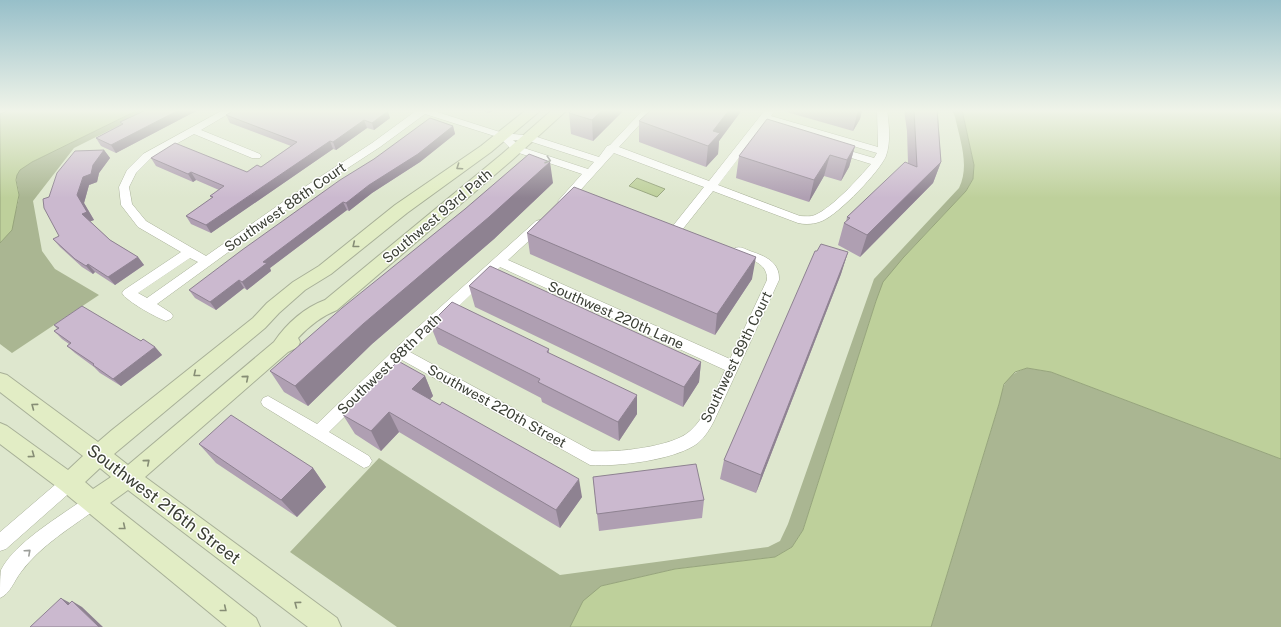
<svg xmlns="http://www.w3.org/2000/svg" width="1281" height="627" font-family="'Public Sans',sans-serif">
  <rect width="100%" height="100%" fill="#dee7ce"/>
  <path fill="#aab692" d="M138,110H150L74,148L33,201L42,251L55,269L99,295L12,353L0,344V243C8,236 19,206 19,195C19,186 13,178 19,171C22,167 28,165 32,162Z
    M952,110H962L974,165L973,179L966,191L903,258L876,301L803,530L792,547L775,557L675,569L601,586L570,627H397L290,552L379,458L560,575L768,547L780,541L788,524L874,279L959,188C970,166 960,140 955,117Z
    M1027,368L1051,372L1281,459V627H931L999,404C1004,383 1005,375 1027,368Z"/>
  <path fill="#bed09b" stroke="#96a47c" d="M9,110H138L32,162L20,170L17,175L16,180L19,195L12,230L0,243V114Z
    M962,110H1281V459L1051,372L1027,368L1015,372L1004,384L999,404L931,627H570L583,601L601,586L675,569L775,557L792,547L803,530L876,301L883,282L903,258L966,191L973,179L974,165Z
    M637,178L665,189L657,197L629,186Z"/>
  <g fill="none" stroke-linecap="round" stroke-linejoin="round">
    <g stroke="#a8b098" stroke-width="1">
      <path id="street" d="M223,110H235L201,130L260,154L261,156L260,158H252L194,134L151,158L136,173L129,187L132,204L146,221L206,256L300,190L372,143L417,110H431L503,133L534,136L599,157L607,146L610,145L643,110H653L619,147L709,181L765,110H775L771,116L878,147L877,110H887C889,124 891,142 886,156C880,171 839,214 822,221C815,224 806,225 798,223L713,191L682,230H674L672,227L704,187L614,153L568,204H560L558,201L582,174L513,151L503,141L504,139L425,114L380,147L308,194L157,304L171,313L173,316L171,319L166,321C157,318 126,301 122,293L124,290L181,252L138,227L121,205L119,187L127,170L143,154ZM767,121L877,153L874,158L840,148H832L831,150L832,152L871,164C858,179 833,207 815,215C811,217 805,216 800,216L718,185ZM513,140L529,141L594,162L588,169L521,147ZM190,258L198,262L147,298L138,293Z
        M540,220L544,221L546,224L544,227L508,260L730,359L767,280C768,262 749,259 735,254L733,251L735,248C740,246 745,249 750,251C765,256 780,262 779,280L714,421C710,429 705,437 698,443C676,460 617,467 590,465L402,360L329,432L369,456L372,461L369,466L364,468L263,406L261,402L263,398L268,396L317,424L416,329L536,221ZM500,267L725,370C716,390 707,416 690,431C673,447 615,453 592,451L410,352Z
        M69,476L75,478L77,483L75,488L6,549L0,551V532L63,478Z
        M93,495L99,497L101,502L99,507C72,527 41,545 21,572C14,581 10,594 0,598C0,590 0,577 1,570C15,542 62,515 87,497Z"/>
    </g>
    <g stroke="#a8b098" stroke-width="2">
      <path id="secondary" d="M526,110H541L491,152L407,213L331,274L305,290L279,313L265,328L114,454L128,465L274,342C287,323 304,308 325,300L502,154L552,110H567L512,160L337,310C322,316 309,326 298,338L300,342L298,347L288,352L145,477L337,618L341,627H308L128,490L110,503L256,618L260,627H227L61,490L0,444V423L7,426L68,470L83,456L0,392V373L7,375L98,442L112,430L253,318L267,303L293,282L319,266L395,205L481,146ZM100,468L111,477L93,489L85,482Z"/>
    </g>
    <use href="#street" fill="#fff" fill-rule="evenodd"/>
    <use href="#secondary" fill="#e2edc5" fill-rule="evenodd"/>
  </g>
  <path fill="#af9fb2" d="M146,110H198L116,153L101,146L96,138L121,124L120,122Z
    M478,110H498L496,112L493,111L489,113Z
    M572,110H624L593,141L571,134L569,113Z
    M656,110H742L719,141L718,154L706,167L639,142V121Z
    M783,110H862L860,119L853,131L783,111Z
    M904,110H939L938,114L941,162L933,183L860,257L838,245L844,223L846,222L847,217L908,163L907,131Z
    M226,115L390,118L374,130L367,128L336,150L333,149L211,233L191,224L186,216L212,198L210,196L219,190L196,180L193,182L156,166L151,158L247,172L261,167L291,146L230,123Z
    M453,126L455,134L420,162L372,193L349,211L347,210L270,268L271,271L247,290L244,288L216,310L195,298L189,290Z
    M855,146L849,167L841,181L824,176L809,202L736,178L739,156Z
    M104,150L110,158L99,173L97,182L89,185L84,203L94,220L90,221L110,240L138,257L144,265L115,285L95,272L93,274L82,267L60,247L53,239L59,236L49,197Z
    M553,183L494,239L372,344L308,406L284,392L270,371Z
    M527,233L752,279L715,335L530,254Z
    M817,251L848,252L841,274L756,493L720,479L724,460Z
    M469,286L701,362L699,382L683,407L475,307Z
    M430,324L549,349V353L637,414L619,441L542,402L541,398L438,344Z
    M54,325L141,341L155,347L162,355L121,386L100,373L94,367L75,353L67,346L69,344L62,339L54,331L57,329Z
    M425,376L433,396L430,399L582,497L560,528L399,432L381,451L355,434L343,415Z
    M199,444L313,468L326,487L297,517L216,463Z
    M593,477L704,500L702,518L599,531Z"/>
  <path fill="#8e8291" d="M179,110H198L116,153L111,145Z
    M489,110H492L493,111L489,113Z
    M602,110H624L593,141L592,120Z
    M729,110H742L719,141L718,154L706,167L708,146L713,131Z
    M858,110H862L860,119L853,131Z
    M388,111L390,118L374,130L372,123Z
    M364,120L367,128L336,150L333,142Z
    M453,126L455,134L420,162L372,193L349,211L346,203L369,185Z
    M330,141L333,149L211,233L206,225Z
    M855,146L849,167L841,181L847,160Z
    M104,150L110,158L99,173L97,182L89,185L84,203L94,220L89,222L82,214L77,195L83,177Z
    M830,155L824,176L809,202L814,180Z
    M550,162L553,183L494,239L372,344L308,406L295,386L363,324Z
    M941,162L933,183L860,257L867,235Z
    M191,172L196,180L193,182L188,174Z
    M343,202L347,210L270,268L271,271L247,290L242,282L263,262Z
    M848,252L841,274L756,493L761,475Z
    M138,257L144,265L115,285L108,277Z
    M756,257L752,279L715,335L717,314Z
    M88,264L95,272L93,274L86,266Z
    M239,280L244,288L216,310L210,302Z
    M155,347L162,355L121,386L113,379Z
    M701,362L699,382L683,407L684,387Z
    M425,376L433,396L421,409L412,389Z
    M637,395V414L619,441L618,422Z
    M389,412L399,432L381,451L371,431Z
    M313,468L326,487L297,517L281,500Z
    M579,479L582,497L560,528L556,510Z
    M61,598L72,604L68,605Z
    M72,601L82,607L103,627H99Z"/>
  <path fill="#cbb9cf" stroke="#8e8291" d="M146,110H179L111,145L96,138L123,124L120,122Z
    M234,110H386L388,111L372,123L364,120L333,142L330,141L206,225L186,216L213,197L210,196L224,186L191,172L188,174L151,158L175,143L247,172L257,165L261,167L297,142L226,115Z
    M572,110H602L592,120L569,113Z
    M651,110H729L713,131L720,133L708,146L639,121Z
    M914,110H939H937L941,162L867,235L844,223L850,218L847,217L905,162L917,167Z
    M430,118L453,126L418,154L369,185L346,203L343,202L263,262L267,263L242,282L239,280L210,302L189,290L242,250L340,180L374,159Z
    M767,119L855,146L847,160L830,155L814,180L739,156Z
    M104,150L93,165L91,174L83,177L77,195L87,212L82,214L110,240L138,257L108,277L88,264L86,266L75,259L53,239L59,236L44,208L43,199L49,197L57,173L75,151Z
    M529,154L550,162L489,217L363,324L295,386L270,371L342,308L465,209Z
    M574,187L756,257L717,314L527,233Z
    M821,244L848,252L761,475L724,460L815,251H817Z
    M490,266L701,362L684,387L469,286Z
    M452,302L549,349L547,352L637,395L618,422L538,382L540,379L430,324Z
    M82,306L141,341L143,339L155,347L113,379L93,365L94,364L67,346L71,343L54,331L59,328L54,325Z
    M398,361L425,376L412,389L440,405L442,402L579,479L556,510L389,412L371,431L343,415Z
    M231,415L313,468L281,500L199,444Z
    M696,464L704,500L597,514L593,477Z
    M61,598L68,605L72,601L99,627H30Z"/>
  <defs><path id="oneway-chevron" d="M-2-3.5L2.5 0L-2 3.5" fill="none" stroke-width="1.6" stroke-linecap="round" stroke-linejoin="round"/></defs>
  <g stroke="#9c9e9a">
    <use href="#oneway-chevron" transform="translate(548 160) rotate(18)"/>
    <use href="#oneway-chevron" transform="translate(28 552) rotate(-42)"/>
  </g>
  <g stroke="#868d75">
    <use href="#oneway-chevron" transform="translate(459 167) rotate(146)"/>
    <use href="#oneway-chevron" transform="translate(355 245) rotate(141)"/>
    <use href="#oneway-chevron" transform="translate(196 374) rotate(141)"/>
    <use href="#oneway-chevron" transform="translate(246 378) rotate(-41)"/>
    <use href="#oneway-chevron" transform="translate(34 406) rotate(-143)"/>
    <use href="#oneway-chevron" transform="translate(32 455) rotate(36)"/>
    <use href="#oneway-chevron" transform="translate(147 462) rotate(-40)"/>
    <use href="#oneway-chevron" transform="translate(123 527) rotate(39)"/>
    <use href="#oneway-chevron" transform="translate(297 604) rotate(-143)"/>
    <use href="#oneway-chevron" transform="translate(224 609) rotate(39)"/>
  </g>
  <linearGradient id="sky" x2="0" y2="1"><stop stop-color="#97bfc9"/><stop offset="0.56" stop-color="#f0f4e9"/><stop offset="1" stop-color="#f0f4e9" stop-opacity="0"/></linearGradient>
  <rect width="1281" height="198" fill="url(#sky)"/>
  <g text-anchor="middle" dominant-baseline="central" stroke-width="3" stroke-linejoin="round" paint-order="stroke">
    <g font-size="14" fill="#3a3e34" stroke="#fff">
      <text transform="translate(285 207) rotate(-35)">Southwest 88th Court</text>
      <text transform="translate(437 216) rotate(-40)">Southwest 93rd Path</text>
      <text transform="translate(616 315) rotate(24)">Southwest 220th Lane</text>
      <text transform="translate(736 357) rotate(-64)">Southwest 89th Court</text>
      <text transform="translate(389 364) rotate(-44)">Southwest 88th Path</text>
      <text transform="translate(497 406) rotate(29)">Southwest 220th Street</text>
    </g>
    <g font-size="17" fill="#3a3e34" stroke="#fff">
      <text transform="translate(164 504) rotate(37)">Southwest 216th Street</text>
    </g>
  </g>
</svg>
